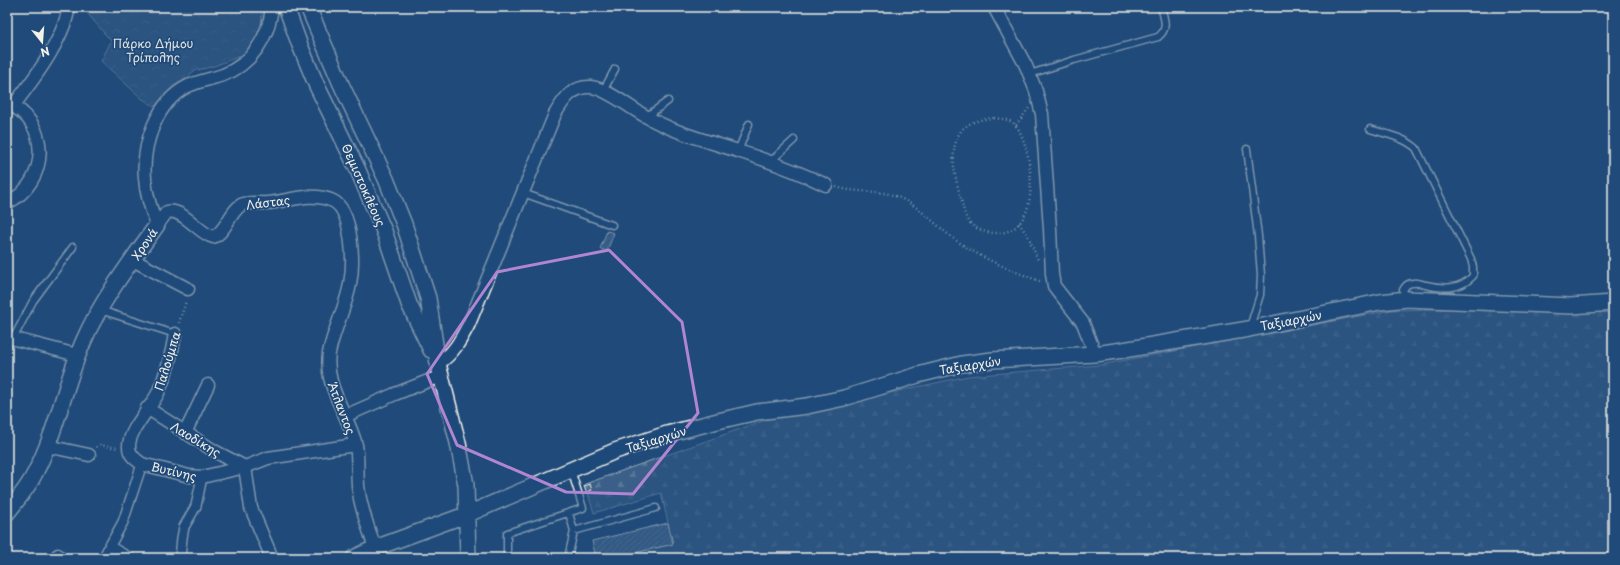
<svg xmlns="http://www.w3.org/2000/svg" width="1620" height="565" font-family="'Playpen Sans',sans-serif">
  <defs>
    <pattern id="forest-firs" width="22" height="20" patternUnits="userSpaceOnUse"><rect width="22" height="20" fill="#3a5f88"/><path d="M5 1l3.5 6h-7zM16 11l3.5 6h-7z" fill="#577699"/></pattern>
    <pattern id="park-crowns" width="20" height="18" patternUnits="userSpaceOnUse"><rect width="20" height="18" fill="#3a5f88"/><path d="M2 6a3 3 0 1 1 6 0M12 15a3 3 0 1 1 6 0" fill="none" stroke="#577699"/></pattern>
    <pattern id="building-hatch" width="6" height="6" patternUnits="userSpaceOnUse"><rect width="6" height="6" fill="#4d6e92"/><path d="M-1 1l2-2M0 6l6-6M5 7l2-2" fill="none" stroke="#708aa6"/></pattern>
  </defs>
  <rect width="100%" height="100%" fill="#1f4a7a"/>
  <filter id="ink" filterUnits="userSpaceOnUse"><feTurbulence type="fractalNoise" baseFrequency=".025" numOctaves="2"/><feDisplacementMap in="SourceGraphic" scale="8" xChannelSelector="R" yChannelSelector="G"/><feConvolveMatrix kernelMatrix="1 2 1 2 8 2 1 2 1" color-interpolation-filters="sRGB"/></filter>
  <g filter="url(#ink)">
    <path fill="url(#forest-firs)" stroke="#97a8b8" d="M1613,303V558H613L673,544L661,493L594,513L585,484L768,419L968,376L1100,365L1392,310L1584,306Z"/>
    <path fill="url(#park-crowns)" stroke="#97a8b8" d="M82,7H262L261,33L243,55L214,66L194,71L171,91L161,103L154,106L141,98L101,61L111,41Z"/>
    <path fill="url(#building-hatch)" stroke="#f4f1e8" d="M607,231L614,233L607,251L600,249Z
      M590,484L592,490L586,492L584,486Z
      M668,523L673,544L613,558H596L592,541Z"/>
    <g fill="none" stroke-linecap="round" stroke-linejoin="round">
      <g stroke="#f4f1e8" stroke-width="9">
        <path id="service" d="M1030,74L1074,60L1158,37C1169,29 1164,18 1161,7
          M603,91L615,69
          M646,117L668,101
          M1370,129C1386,134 1403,137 1416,148L1471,259L1473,267V276C1460,290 1443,289 1426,285C1422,284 1417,282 1413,283C1408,283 1405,286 1403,290L1407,299
          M1247,149L1258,236L1261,275L1260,295L1250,327
          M738,151L749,124
          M770,162L794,140
          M523,193L612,225
          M100,310L175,334
          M13,339L33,301L73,247
          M574,531L656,508
          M507,558V533L583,508L571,470
          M568,558L574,531L569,513"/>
      </g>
      <g stroke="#f4f1e8" stroke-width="12">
        <path id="pedestrian" d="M109,546L130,558
          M103,558L123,522L142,464
          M180,558L182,538L184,527L196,506L202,477"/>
      </g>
      <g stroke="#f4f1e8" stroke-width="15">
        <path id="minor" d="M994,7L1026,66L1036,91L1042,114L1050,229L1052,274L1054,286L1083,323L1095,354
          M7,103C52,122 49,183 7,203
          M13,106C34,79 63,41 69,7
          M157,225L167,212C182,207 199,234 213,237C226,232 229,213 241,205C248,201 260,204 268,203C289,201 312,191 333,201C353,211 354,264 350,284C346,307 334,328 329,353C324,387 348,413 356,445C359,461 356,477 359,493C362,512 369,530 375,548
          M157,225C151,210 146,195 145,178C142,145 156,102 188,86C199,81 211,79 223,75C252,64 269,37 272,7
          M133,260L188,289
          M175,334C172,353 166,375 158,393C151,408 128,431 129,447C129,455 136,460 142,464L189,476L202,477L245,467L268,458L355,445
          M7,337L77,355
          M438,364C454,353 460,341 469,324L555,114C564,99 572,86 591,87C606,88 633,110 647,117C677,134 712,142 744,153C772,162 799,172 826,185
          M147,408L216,452L245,467L251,508L272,558
          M345,416L395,394L441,376
          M185,433L208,385
          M47,446L89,455
          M57,558L58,555"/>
      </g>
      <g stroke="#f4f1e8" stroke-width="18">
        <path id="tertiary" d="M286,7L299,43L316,84L357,168L384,231L409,304L431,350
          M308,7L341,84L386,179L404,224L428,298L438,364L458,443L466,485L468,558
          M7,513C17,500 28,488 35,473C57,431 65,383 84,340C101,301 132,260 157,225
          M354,558L375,548L468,514L615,451L667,434L718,421L757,412L807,406L844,398L918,375L962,364L992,360L1095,354L1123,350L1249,329L1380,302L1407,299L1571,306L1613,303"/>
      </g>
      <path stroke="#f4f1e8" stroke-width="2.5" stroke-dasharray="1 3" stroke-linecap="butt" d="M994,118C1002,119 1011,119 1016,126C1020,130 1022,137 1024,142C1034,170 1039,236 993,233C983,232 970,227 966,217C964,212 963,207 962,202C956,181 947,151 961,131C969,121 983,119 994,118Z
        M1016,125L1029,108
        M836,187C858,194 881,188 902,199C923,209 938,228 957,241C982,259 1013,271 1042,282
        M1019,223L1029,238L1038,260
        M179,323L186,301
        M96,447L100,445L118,448"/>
      <use href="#service" stroke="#1f4a7a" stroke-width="6"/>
      <use href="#pedestrian" stroke="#1f4a7a" stroke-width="9"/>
      <use href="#minor" stroke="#1f4a7a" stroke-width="12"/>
      <use href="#tertiary" stroke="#1f4a7a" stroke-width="15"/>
    </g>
  </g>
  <path d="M0 0H1620V565H0ZM609,250L682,322L698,413L633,494L566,492L457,445L427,374L497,272Z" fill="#1f4a7a" fill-opacity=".55" fill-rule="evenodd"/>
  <path fill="none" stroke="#b185d1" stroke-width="3" stroke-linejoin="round" d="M609,250L682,322L698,413L633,494L566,492L457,445L427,374L497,272Z"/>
  <g text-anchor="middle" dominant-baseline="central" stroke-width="3.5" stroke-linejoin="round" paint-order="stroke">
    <g font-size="12" fill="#e1e2de" stroke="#1f4a7a">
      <text x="153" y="43">Πάρκο Δήμου<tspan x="153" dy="14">Τρίπολης</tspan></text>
    </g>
    <g font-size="12" fill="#f4f1e8" stroke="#1f4a7a">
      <text transform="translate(364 185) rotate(66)">Θεμιστοκλέους</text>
      <text transform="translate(268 202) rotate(-7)">Λάστας</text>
      <text transform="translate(144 244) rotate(-56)">Χρονά</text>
      <text transform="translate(1291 320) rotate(-11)">Ταξιαρχών</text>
      <text transform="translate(167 361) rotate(-73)">Παλούμπα</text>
      <text transform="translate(970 365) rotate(-9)">Ταξιαρχών</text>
      <text transform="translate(342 408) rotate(69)">Άτλαντος</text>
      <text transform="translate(196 439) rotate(31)">Λαοδίκης</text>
      <text transform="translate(656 439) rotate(-17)">Ταξιαρχών</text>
      <text transform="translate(174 471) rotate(13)">Βυτίνης</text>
    </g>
  </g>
  <rect width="1620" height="565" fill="none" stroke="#1f4a7a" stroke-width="24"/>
  <rect x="12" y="12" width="1596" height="541" fill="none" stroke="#f4f1e8" stroke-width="1.5" filter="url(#ink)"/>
  <g transform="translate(42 42) rotate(163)" stroke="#1f4a7a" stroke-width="3" paint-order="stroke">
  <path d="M0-3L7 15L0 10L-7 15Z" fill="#f4f1e8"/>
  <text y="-6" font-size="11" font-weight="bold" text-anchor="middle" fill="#f4f1e8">N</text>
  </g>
</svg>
